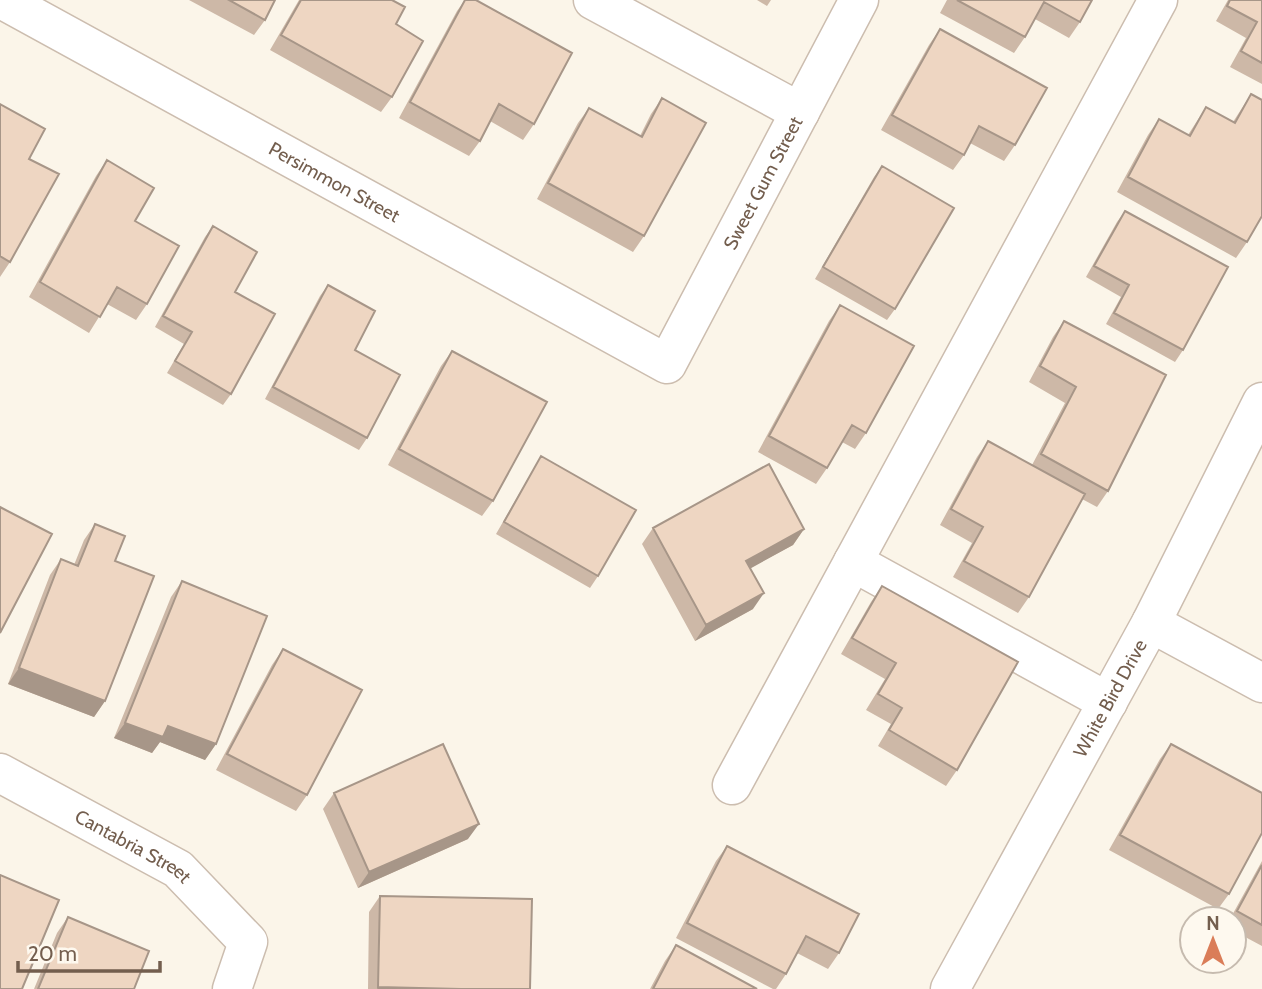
<svg xmlns="http://www.w3.org/2000/svg" width="1262" height="989" font-family="Cabin,sans-serif">
  <rect width="100%" height="100%" fill="#fbf5e9"/>
  <g fill="none" stroke-linecap="round" stroke-linejoin="round">
    <g stroke="#ccbdaf" stroke-width="41">
      <g id="minor">
        <path id="s1" d="M3,0L667,364L859,0"/>
        <path d="M593,0L800,112"/>
        <path d="M853,562L1108,702"/>
        <path d="M1151,623L1262,683"/>
        <path id="s2" d="M0,773L178,869L248,942L232,989"/>
        <path d="M732,785L1158,0"/>
        <path id="s3" d="M950,989L1151,623L1262,402"/>
      </g>
    </g>
    <use href="#minor" stroke="#fff" stroke-width="38"/>
  </g>
  <path fill="#cdb8a7" d="M189,0H275L265,20L254,35Z
    M299,0H392V97L381,112L270,50Z
    M465,0H476L534,124L523,140L490,121L480,141L469,156L399,118L457,11Z
    M757,0H771L767,6Z
    M947,0H1092L1080,22L1069,38L1035,19L1025,37L1014,53L940,13Z
    M1228,0H1262V84L1230,67L1246,38L1216,21Z
    M940,29L1015,145L1004,161L970,143L964,155L953,170L881,130L929,45Z
    M1251,94L1247,242L1236,258L1117,192L1148,135L1159,119L1188,135L1206,107L1233,122Z
    M662,98L644,236L633,252L537,199L578,123L589,108L640,136L651,114Z
    M0,104L10,262L0,277Z
    M107,160L135,221L147,304L136,320L107,304L89,333L29,297L96,176Z
    M882,166L895,309L887,320L815,279L874,177Z
    M1125,211L1183,350L1175,362L1106,324L1121,297L1086,277L1117,222Z
    M213,226L235,292L231,394L223,405L167,373L184,344L155,327L205,237Z
    M328,285L367,438L359,450L265,399L320,296Z
    M840,305L866,433L855,449L842,442L827,468L816,484L758,452L829,321Z
    M1064,321L1108,491L1097,507L1082,499L1029,597L1018,613L953,577L972,543L940,525L977,457L988,441L1032,465L1065,403L1029,382L1053,337Z
    M452,351L493,501L482,516L388,465L441,366Z
    M541,456L598,576L590,588L496,534L534,468Z
    M95,524L115,561L105,701L94,717L8,684L50,575L61,559L74,565L84,540Z
    M653,528L804,529L793,545L750,568L753,609L695,641L642,544Z
    M182,581L216,744L205,760L160,742L152,753L114,738L171,597Z
    M882,586L957,770L946,786L878,746L891,724L866,710L885,679L841,654L871,602Z
    M283,649L307,795L296,811L216,770L272,665Z
    M1171,744L1229,894L1218,909L1109,850L1160,759Z
    M334,793L468,839L358,888L323,809Z
    M727,846L839,953L828,969L797,953L786,974L776,989H773L676,938L716,861Z
    M1262,861V946L1234,931V919H1230Z
    M380,896L530,989H368L369,912Z
    M68,917L134,989H34L57,933Z
    M676,945L757,989H650L665,961Z"/>
  <path fill="#a79688" d="M804,529L793,545L735,577L746,561Z
    M764,593L753,609L695,641L706,625Z
    M19,668L105,701L94,717L8,684Z
    M125,723L168,726L216,744L205,760L160,742L152,753L114,738Z
    M479,824L468,839L358,888L369,872Z
    M378,987L461,989H377Z"/>
  <path fill="#eed6c2" stroke="#a79688" stroke-width="2" d="M229,0H275L265,20Z
    M301,0H392L405,7L396,24L423,41L392,97L281,35Z
    M465,0H476L572,53L534,124L499,104L480,141L410,102Z
    M957,0H1092L1080,22L1044,2L1025,37Z
    M1230,0H1262V63L1241,51L1257,22L1227,6Z
    M940,29L1047,88L1015,145L979,126L964,155L892,115Z
    M1251,94L1262,100V216L1247,242L1128,177L1159,119L1190,136L1206,107L1235,123Z
    M662,98L706,123L644,236L548,183L589,108L642,137Z
    M0,104L45,129L29,159L59,174L10,262L0,256Z
    M107,160L154,188L135,221L179,246L147,304L117,287L100,317L40,282Z
    M882,166L954,208L895,309L823,267Z
    M1125,211L1228,267L1183,350L1114,313L1129,285L1094,266Z
    M213,226L257,252L235,292L275,314L231,394L175,361L192,332L163,316Z
    M328,285L375,311L355,350L400,375L367,438L273,387Z
    M840,305L914,346L866,433L852,425L827,468L769,436Z
    M1064,321L1166,375L1108,491L1041,454L1076,387L1040,366Z
    M452,351L547,402L493,501L399,449Z
    M988,441L1085,494L1029,597L964,561L983,527L951,509Z
    M541,456L636,510L598,576L504,522Z
    M769,464L804,529L746,561L764,593L706,625L653,528Z
    M0,507L52,534L0,633Z
    M95,524L125,536L115,561L154,576L105,701L19,668L61,559L78,566Z
    M182,581L267,616L216,744L168,726L163,737L125,723Z
    M882,586L1018,662L957,770L889,730L902,708L878,694L896,663L852,638Z
    M283,649L362,690L307,795L227,754Z
    M443,744L479,824L369,872L334,793Z
    M1171,744L1262,793V833L1229,894L1120,835Z
    M727,846L859,914L839,953L806,936L786,974L687,923Z
    M1262,865V925L1237,911Z
    M0,875L59,900L22,989H0Z
    M380,896L532,899L530,989H461L378,987Z
    M68,917L149,951L134,989H38Z
    M676,945L757,989H653Z"/>
  <g text-anchor="middle" dominant-baseline="central" stroke-width="5" stroke-linejoin="round" paint-order="stroke">
    <g font-size="19" fill="#735e4e" stroke="#fef9ef">
      <text stroke="none"><textPath href="#s1" startOffset="378">Persimmon Street</textPath></text>
      <text stroke="none"><textPath href="#s1" startOffset="962">Sweet Gum Street</textPath></text>
      <text stroke="none"><textPath href="#s3" startOffset="332">White Bird Drive</textPath></text>
      <text stroke="none"><textPath href="#s2" startOffset="152">Cantabria Street</textPath></text>
    </g>
  </g>
  <g transform="translate(1213 940)"><circle r="33" fill="#fef9ef" stroke="#c6bbaf" stroke-width="2"/>
  <path d="M0-5L12 26L0 18L-12 26Z" fill="#da7d58"/>
  <text y="-10" font-size="19" font-weight="bold" text-anchor="middle" fill="#735e4e">N</text>
  </g>
  <path d="M18 961v10h142v-10" fill="none" stroke="#735e4e" stroke-width="3.5"/>
  <text x="28" y="961" font-size="21" fill="#735e4e" stroke="#fef9ef" stroke-width="5" paint-order="stroke">20 m</text>
</svg>
